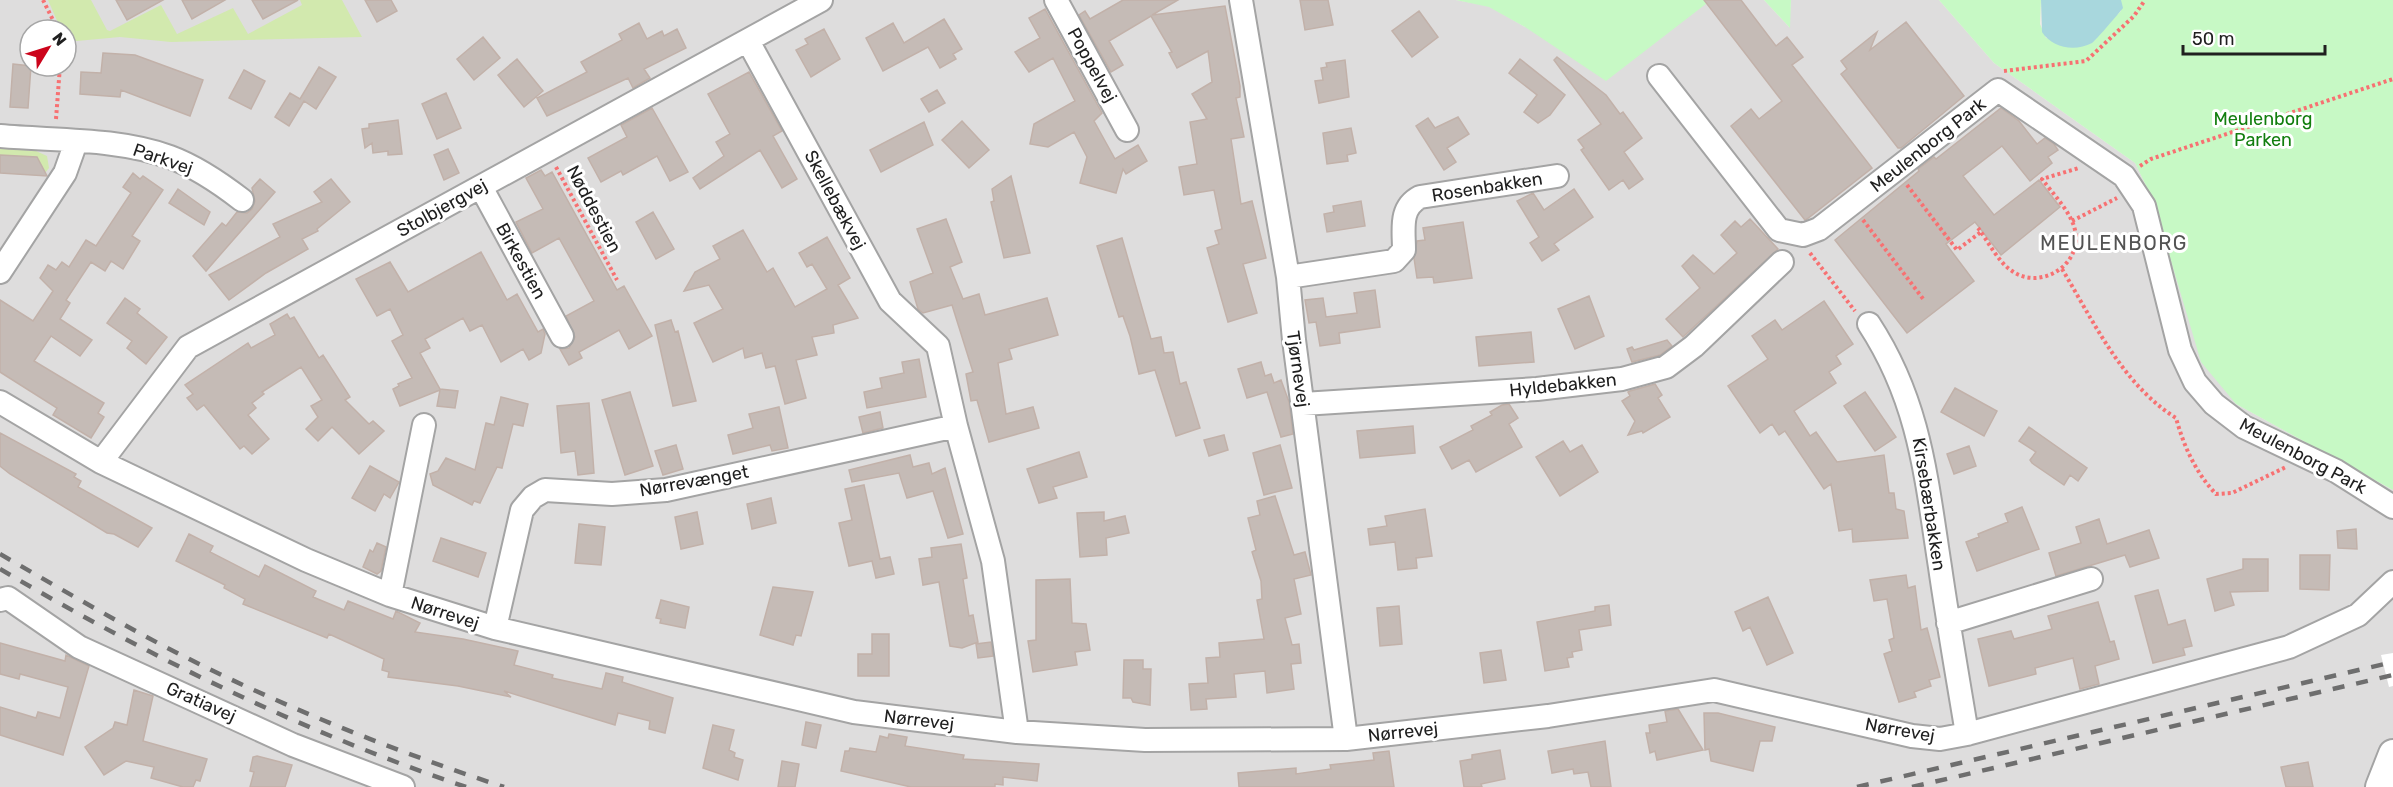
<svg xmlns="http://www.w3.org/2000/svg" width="2393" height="787" font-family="Rubik,sans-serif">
  <rect width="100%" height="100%" fill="#f0ece7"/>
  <path fill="#dedddd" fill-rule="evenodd" d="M0,0H1456L1489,6L1525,27L1711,0H1764L1789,27L1791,0H1939L1994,63L2135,163L2153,200L2236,404L2393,490V787H0ZM30,30H66V66H30Z"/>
  <path fill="#d2e9ae" d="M48,0H91L107,30L110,31L161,5L177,34L233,8L248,34L302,5L300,0H342L362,37L171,42L120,37L66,42V30H61Z
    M0,148L36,151L47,156L49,168L45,173L37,157L0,155Z"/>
  <path fill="#c7f9c5" d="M1456,0H1711L1606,81L1525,27L1489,7Z
    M1764,0H1791L1790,28Z
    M1939,0H2041L2040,24L2046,38C2101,50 2084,45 2121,11V0H2393V490L2236,404L2201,362L2153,200L2135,163L1994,63Z"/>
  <path fill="#a8d7dd" d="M2041,0H2121L2123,8C2119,13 2096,40 2092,43C2075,52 2052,48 2042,32Z"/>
  <path fill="#fff" d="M2393,653V686L2389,687L2381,655Z"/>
  <path fill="#c5bbb6" stroke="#c2b1a9" stroke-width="1.5" d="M116,0H163L127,20Z
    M182,0H225L192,19Z
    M252,0H298L263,19Z
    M365,0H391L397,11L377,22Z
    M1123,0H1178L1152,15L1225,6L1240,86V97L1236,98L1244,137L1231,139L1241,204L1252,201L1266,258L1243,264L1257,313L1228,322L1207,248L1219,244L1215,231L1222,229L1214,190L1184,195L1179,167L1197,164L1190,122L1207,119L1192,94L1212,82L1208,51L1177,68L1169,53L1172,52L1151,16L1109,41L1123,65L1111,72L1079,15L1085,11L1090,19Z
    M1300,0H1328L1333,25L1305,30Z
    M1704,0H1741L1776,46L1787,37L1803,57L1792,65L1872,168L1807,219L1805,220L1731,126L1751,109L1759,119L1782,101Z
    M1045,9L1102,113L1094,121L1115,159L1138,145L1147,161L1126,174L1123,169L1116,193L1080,183L1087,157L1074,132L1048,147L1030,144L1034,124L1075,101L1053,58L1029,72L1015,52L1040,38L1029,18Z
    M1419,11L1438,37L1412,57L1392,31Z
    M944,19L962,49L953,54L956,59L940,68L928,47L883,71L866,38L893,23L904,43Z
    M1906,22L1964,96L1901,148H1898L1841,74L1847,69L1841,61L1877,32L1870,50Z
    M639,23L647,39L662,31L664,36L677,29L686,48L644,69L650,78L633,88L628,78L547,116L537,98L587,72L581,62L622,40L619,34Z
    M824,29L840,59L811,77L796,50L808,44L805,39Z
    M483,37L500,58L474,80L457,59Z
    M103,53L135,55L203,80L190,116L121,90L120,97L80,94L81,72L101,73Z
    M1557,57L1606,95L1620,114L1623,112L1642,138L1624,152L1643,179L1629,189L1623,180L1609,190L1581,150L1584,148L1578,140L1601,124L1554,60Z
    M517,59L543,91L524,107L498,75Z
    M1520,59L1565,95L1550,115L1538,123L1524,112L1537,95L1509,73Z
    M1345,60L1349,97L1319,103L1315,81L1323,80L1321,68L1327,67L1326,63Z
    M13,64L31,66L28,108L10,107Z
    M319,67L336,77L316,109L304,101L289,126L275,117L290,93L300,99Z
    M244,70L265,81L251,109L229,98Z
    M749,72L782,131L773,136L797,179L782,188L760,150L700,189L693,178L724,156L716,142L730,134L708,94Z
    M937,90L945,103L929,112L921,99Z
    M446,93L461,128L437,139L422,104Z
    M652,108L688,172L670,181L657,156L623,175L621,171L601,182L588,158L627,137L621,125Z
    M2001,108L2019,121L2037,144L2045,138L2054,144L2058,150L2048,157L2052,163L2030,181L2002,146L1963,176L1994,215L2039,180L2060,207L2001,255L1975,222L1946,244L1974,281L1907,333L1835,240L1919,171L1918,169L1934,157L1936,159Z
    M1458,117L1469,134L1447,148L1456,162L1444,170L1416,126L1428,118L1435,128Z
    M398,120L402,154L388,155V151L373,153L372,143L365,148L362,129L369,128V124Z
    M962,121L989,150L969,168L942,140Z
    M924,122L933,145L881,172L870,150Z
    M1351,128L1356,153L1347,155L1348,161L1327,164L1323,133Z
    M448,149L459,173L444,180L434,155Z
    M0,155L37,157L47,176L0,173Z
    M541,170L545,176L552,172L617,290L624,286L652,336L629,349L619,330L579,352L582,358L569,365L560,349L569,348L575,337L566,316L594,301L559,238L532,253L516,222L543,209L526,178Z
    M133,173L140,179L143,176L163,190L132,236L140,241L123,269L111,261L105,271L91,262L66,300L70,303L60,319L92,340L80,356L51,336L34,361L104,403L98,413L104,417L91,438L53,415L57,408L0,372V300L33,321L53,291L40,278L48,265L56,270L62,262L69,267L86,240L96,246L131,193L123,187Z
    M1011,176L1030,253L1004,258L991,202L994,201L992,189Z
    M260,179L275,192L206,271L193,256L222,223L226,226L237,212L247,213L252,209L255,201L252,188Z
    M331,179L350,202L317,229L318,231L302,239L308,249L266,273L229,300L209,275L280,237L273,224L322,202L314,192Z
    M178,189L210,212L204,225L169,203Z
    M1574,189L1593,217L1554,244L1559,250L1542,261L1530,243L1539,237L1517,201L1533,193L1544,210Z
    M1361,201L1365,226L1327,232L1324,214L1334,212L1333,206Z
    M653,212L674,249L656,259L636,222Z
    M946,219L962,262L950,267L963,299L979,294L985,315L1047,298L1058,335L1009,349L1012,359L998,363L1006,414L1033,407L1039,428L989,442L977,400L971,401L966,374L973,372L952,305L923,313L918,309L910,282L933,273L917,229Z
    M1750,219L1778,249L1683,337L1666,319L1700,288L1682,266L1693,255L1714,274L1737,253L1721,235L1735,221L1741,227Z
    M1463,222L1472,278L1434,283L1433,277L1417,278L1414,258L1417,241L1425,240L1423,228Z
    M743,230L767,272L773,268L795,307L827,289L812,264L807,267L799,253L827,237L850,278L838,285L858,318L833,325L834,333L812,337L817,355L796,360L806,398L785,404L775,366L766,368L762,353L745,358L743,348L713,362L694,323L723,309L709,285L684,291L695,272L720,259L713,246Z
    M1122,238L1151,339L1161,337L1164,353L1173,352L1180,384L1186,382L1200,428L1176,436L1155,370L1139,374L1130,336L1123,316L1119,317L1097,246Z
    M481,252L507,300L517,294L538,332L543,329L545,334L541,353L529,360L523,349L501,362L482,325L470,331L463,318L425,339L430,348L420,353L440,389L458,391L455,408L437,406L440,390L400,406L393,389L399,386L398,384L412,378L392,341L403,335L390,309L377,316L356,279L390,262L408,292Z
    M1375,290L1380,327L1339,333L1340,343L1320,346L1316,322L1309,323L1305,300L1323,298L1326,317L1357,313L1354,293Z
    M1589,296L1604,336L1575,349L1558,309Z
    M125,298L140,309L137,313L167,337L146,364L127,348L132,341L107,323Z
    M1824,301L1853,344L1836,356L1841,364L1829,372L1836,383L1794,411L1810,436L1816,432L1837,462L1884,455L1889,493H1894L1896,509L1904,511L1908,538L1853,542L1852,529L1839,531L1831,484L1824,489L1785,431L1779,435L1772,424L1760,433L1728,386L1768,359L1752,336L1775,320L1782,330Z
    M287,314L290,319L294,317L319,358L323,355L350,397L345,400L369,424L373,421L384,431L359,454L332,427L318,441L306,429L318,417L311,406L322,400L301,367L262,392L264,394L252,403L256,408L248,415L269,439L252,454L244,446L240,449L204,405L197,410L187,398L193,394L185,385L248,343L251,348L275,335L270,324Z
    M671,320L675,332L678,331L696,401L673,406L655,325Z
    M1531,332L1534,362L1479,366L1476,337Z
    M1667,340L1672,346L1660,355L1632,362L1627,349L1632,347L1634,350Z
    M919,359L926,397L867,408L864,392L882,388L880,378L904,373L902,362Z
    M1261,362L1265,376L1271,374L1274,383L1281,380L1289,402L1293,434L1281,437L1267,392L1247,398L1238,369Z
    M1655,384L1662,395L1658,398L1670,417L1643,433L1642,431L1628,435L1635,421L1622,401L1630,396L1628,392L1630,391Z
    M1955,388L1997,411L1984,436L1941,412Z
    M630,392L653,466L625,475L602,400Z
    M1865,392L1896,437L1875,451L1844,406Z
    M501,397L528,404L523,426L513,424L502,468L497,467L480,503L474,501L472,505L433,485L430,474L438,471L446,458L475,470L486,423L494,425Z
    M589,403L594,473L578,475L575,451L561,453L557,406Z
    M1509,404L1518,418L1509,424L1522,447L1476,472L1469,460L1452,469L1440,447L1473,430L1471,426L1492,415L1490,412L1502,405Z
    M779,407L788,448L772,451L770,445L733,454L728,435L753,428L749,414Z
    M880,412L883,428L863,433L859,417Z
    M1413,426L1415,453L1360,458L1357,431Z
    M2029,427L2087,468L2078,481L2070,475L2064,485L2032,463L2030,460L2036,452L2019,441Z
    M0,433L76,474L74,477L81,481L78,487L152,528L138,547L114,534L107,533L10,474L0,466Z
    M1224,435L1228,450L1209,456L1204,440Z
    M1563,441L1570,452L1582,445L1598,472L1560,496L1536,457Z
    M676,445L683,469L663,475L655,451Z
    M1280,445L1292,488L1264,495L1253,453Z
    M1969,446L1976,466L1954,474L1947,454Z
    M1079,452L1087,477L1053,487L1057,498L1039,503L1027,469Z
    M910,455L913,467L929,463L932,474L945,468L963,534L948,538L933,491L907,498L899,473L852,482L849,470Z
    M370,466L399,482L390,498L384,494L375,511L352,498Z
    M864,485L880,559L890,557L894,574L876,578L872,561L849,566L839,523L852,520L845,489Z
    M1275,496L1294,555L1305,552L1311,575L1294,579L1301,614L1285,618L1292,645L1299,644L1301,663L1291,664L1294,689L1267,693L1265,671L1234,674L1236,697L1206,699L1207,709L1191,710L1189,684L1208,683L1206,658L1220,657L1219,643L1264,639L1257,600L1262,599L1261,581L1252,552L1256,550L1248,518L1260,515L1257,501Z
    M771,498L776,523L752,529L747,504Z
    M2022,507L2039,549L1977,571L1966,542L1979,537L1978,534L2008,522L2005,514Z
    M1425,509L1432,556L1416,558L1417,568L1398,570L1395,542L1370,545L1368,529L1387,526L1385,516Z
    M697,512L703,544L681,549L675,517Z
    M1104,512V521L1125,516L1129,533L1106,538L1107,555L1080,557L1077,513Z
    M2099,519L2107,544L2149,530L2159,558L2130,567L2125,555L2056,576L2049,553L2081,543L2076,527Z
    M579,524L605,527L601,565L575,563Z
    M2356,529L2357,549L2338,548L2337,531Z
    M189,534L213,546L210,552L259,577L265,565L316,591L313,597L344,610L348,601L393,619L396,611L420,623L415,632L463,639L518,651L514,665L553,675L552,678L602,689L606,673L623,677L622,682L673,698L665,733L649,729L650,721L618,713L615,725L504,691L511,697L458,686L388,677L389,672L382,670L384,659L329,634L327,638L243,604L245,599L224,588L225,585L176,561Z
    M441,538L486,553L478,577L433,561Z
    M377,543L386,547L381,571L377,574L363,567L370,550L373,552Z
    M961,544L967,578L963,579L969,616L973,615L978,642L962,648L950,646L939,582L923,585L919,559L932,557L931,548Z
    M2300,555H2330L2329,590L2300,589Z
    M2243,559H2268V591L2230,592L2234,605L2215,611L2207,579L2243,569Z
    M1906,575L1908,588L1915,586L1921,630L1927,628L1940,677L1929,680L1931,686L1914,692L1916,697L1899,702L1884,654L1892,651L1889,640L1894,638L1887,599L1874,601L1870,580Z
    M1070,579L1072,623L1086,624L1090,650L1075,652L1077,665L1033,672L1028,641L1036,640V580Z
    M773,587L813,592L801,636L796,635L793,645L760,635Z
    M2158,590L2168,625L2185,620L2192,646L2183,648L2185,655L2153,663L2135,596Z
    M1768,597L1793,653L1767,665L1750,627L1743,631L1735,612Z
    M661,600L689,607L685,628L660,623L661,619L656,618Z
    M2098,602L2110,642L2114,641L2119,659L2095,666L2099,684L2080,689L2073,658L2035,668L2036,674L1989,686L1978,639L2011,631L2014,639L2052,629L2048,616Z
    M1609,605L1611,625L1579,630L1582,650L1572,652L1573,657L1567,658L1569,667L1545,671L1537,622L1595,611V607Z
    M1399,606L1402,644L1380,646L1377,608Z
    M872,634H889V676H858V654H872Z
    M991,642L993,656L978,658L976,644Z
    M0,643L65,661L66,655L89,666L63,755L0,735V707L36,718L38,712L60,718L68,687L20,674L19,679L0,674Z
    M1501,650L1506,680L1484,683L1480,653Z
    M1124,660H1143V669H1151L1150,705L1133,702L1131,698H1123Z
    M134,690L153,696L143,741L207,759L200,781L196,780L193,787H183L151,778L154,767L126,761L104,775L85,747L113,728L115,722L127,725Z
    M1678,709L1703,750L1657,760L1655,751L1650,753L1646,733H1650L1649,725L1667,722L1665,711Z
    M1704,713H1718L1775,727L1772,741H1760L1753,771L1711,761L1709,749L1705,750Z
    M806,722L821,725L816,748L802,745Z
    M713,725L734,730L729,750L735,753L734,757L743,760L738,780L703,768Z
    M889,734L907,737L905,746L964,755L963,759L1039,764L1037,781L1003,777V785L995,784V787H911L841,771L845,751H849L850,748L876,752L880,736L888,738Z
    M1605,741L1611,787H1591L1588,772L1574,774L1573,769L1552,773L1548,751Z
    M1500,750L1505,779L1481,784L1482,787H1464L1460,761L1472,759V755Z
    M1389,751L1394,787H1239L1238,773L1296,768V774L1331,769L1330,765L1374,760L1373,753Z
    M257,756L292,765L285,787H250L254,772L250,771L253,757Z
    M782,761L799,764L795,787H778Z
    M2308,762L2313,787H2286L2281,767Z"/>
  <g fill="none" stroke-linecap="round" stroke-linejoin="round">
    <g stroke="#a4a4a4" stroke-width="26">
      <path id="minor" d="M1056,0L1127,130
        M1241,0L1288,277L1294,340L1346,739
        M748,41L890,301L938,346L956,426L993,561L1017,732
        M1659,76L1779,230L1803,235L1819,229L1998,90L2124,176L2144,206L2180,350L2195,382L2214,404L2244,427L2336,471L2393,507
        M0,136C56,141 117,138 170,157C197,167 220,183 242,200
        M481,187L562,336
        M0,272L65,173L76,142
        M1288,277L1394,261L1404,250C1404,229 1399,208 1420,197L1557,176
        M1869,324C1920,402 1926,477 1940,567C1948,623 1958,679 1967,734
        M0,402L101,462L306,560L390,595L495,628L854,712L1017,732L1145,740L1346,739L1548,716L1714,690L1912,736L1940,739L1967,734L2289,647L2358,615L2393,582
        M1303,404L1537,389L1622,379L1666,367L1694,346L1782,262
        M101,462L188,347L821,0
        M390,595L424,425
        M0,600L8,598L79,647L293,745L403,787
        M1948,623L2091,579
        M495,628L522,510L533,497L545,490L612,494L666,490L956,426"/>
    </g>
    <g stroke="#a4a4a4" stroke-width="32">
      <path id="tertiary" d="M2380,787L2393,754"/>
    </g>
    <path stroke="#f77172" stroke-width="4" stroke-dasharray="3 3" stroke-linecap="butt" d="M43,0L58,30
      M2004,71L2086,61L2134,16L2145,0
      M56,119L60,66
      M2140,166L2151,159L2393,79
      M556,167L617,280
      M1907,185L1957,250L1981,232
      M1863,220L1924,300
      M2072,221L2117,198
      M1978,228C1988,241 1998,262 2012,271C2040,291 2083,265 2075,230C2071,212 2053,194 2042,179L2079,168
      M1810,253L1855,311
      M2062,269C2094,322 2122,384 2176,418C2184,447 2196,473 2216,494L2232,493L2286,467"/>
    <use href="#minor" stroke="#fff" stroke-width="22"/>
    <use href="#tertiary" stroke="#fff" stroke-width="28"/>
    <path stroke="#6e6e6e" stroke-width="4.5" stroke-dasharray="12 12" stroke-linecap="butt" d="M0,554C47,581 95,609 143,635C258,697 380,746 504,787
      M0,569C148,656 303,732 466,787
      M1857,787L2393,662
      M1912,787L2393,675"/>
  </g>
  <g text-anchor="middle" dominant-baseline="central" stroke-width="6" stroke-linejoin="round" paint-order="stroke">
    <g font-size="18" fill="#202020" stroke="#fff">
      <text transform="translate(1092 65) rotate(61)">Poppelvej</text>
      <text transform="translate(1928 145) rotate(-38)">Meulenborg Park</text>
      <text transform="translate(163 159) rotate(19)">Parkvej</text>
      <text transform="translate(1487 187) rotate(-9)">Rosenbakken</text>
      <text transform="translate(835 200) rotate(62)">Skellebækvej</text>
      <text transform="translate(442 208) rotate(-29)">Stolbjergvej</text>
      <text transform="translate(594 209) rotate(62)">Nøddestien</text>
      <text transform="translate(521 261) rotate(61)">Birkestien</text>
      <text transform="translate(1298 369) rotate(82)">Tjørnevej</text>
      <text transform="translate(1563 385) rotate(-6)">Hyldebakken</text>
      <text transform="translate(2303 456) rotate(28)">Meulenborg Park</text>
      <text transform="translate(694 481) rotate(-10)">Nørrevænget</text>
      <text transform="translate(1929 504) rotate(81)">Kirsebærbakken</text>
      <text transform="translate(445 613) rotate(18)">Nørrevej</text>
      <text transform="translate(201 702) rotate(24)">Gratiavej</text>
      <text transform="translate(919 720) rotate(7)">Nørrevej</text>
      <text transform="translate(1900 730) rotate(10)">Nørrevej</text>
      <text transform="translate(1403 732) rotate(-6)">Nørrevej</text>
    </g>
    <g font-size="18" fill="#117e0e" stroke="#fff">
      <text x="2263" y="119">Meulenborg<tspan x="2263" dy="21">Parken</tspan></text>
    </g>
    <g font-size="20" letter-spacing="1.5" fill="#535353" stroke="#fff">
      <text x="2114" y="243">MEULENBORG</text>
    </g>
  </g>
  <g transform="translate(48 48) rotate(52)"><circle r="28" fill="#ffffff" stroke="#a6a6a6" stroke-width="1.5"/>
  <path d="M0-4.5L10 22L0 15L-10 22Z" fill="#cc041b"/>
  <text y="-9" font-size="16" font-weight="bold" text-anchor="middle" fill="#202020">N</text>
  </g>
  <path d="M2183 45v9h142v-9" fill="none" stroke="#202020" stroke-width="3"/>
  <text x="2192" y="45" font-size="18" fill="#202020" stroke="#ffffff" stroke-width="4.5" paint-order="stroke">50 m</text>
</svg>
